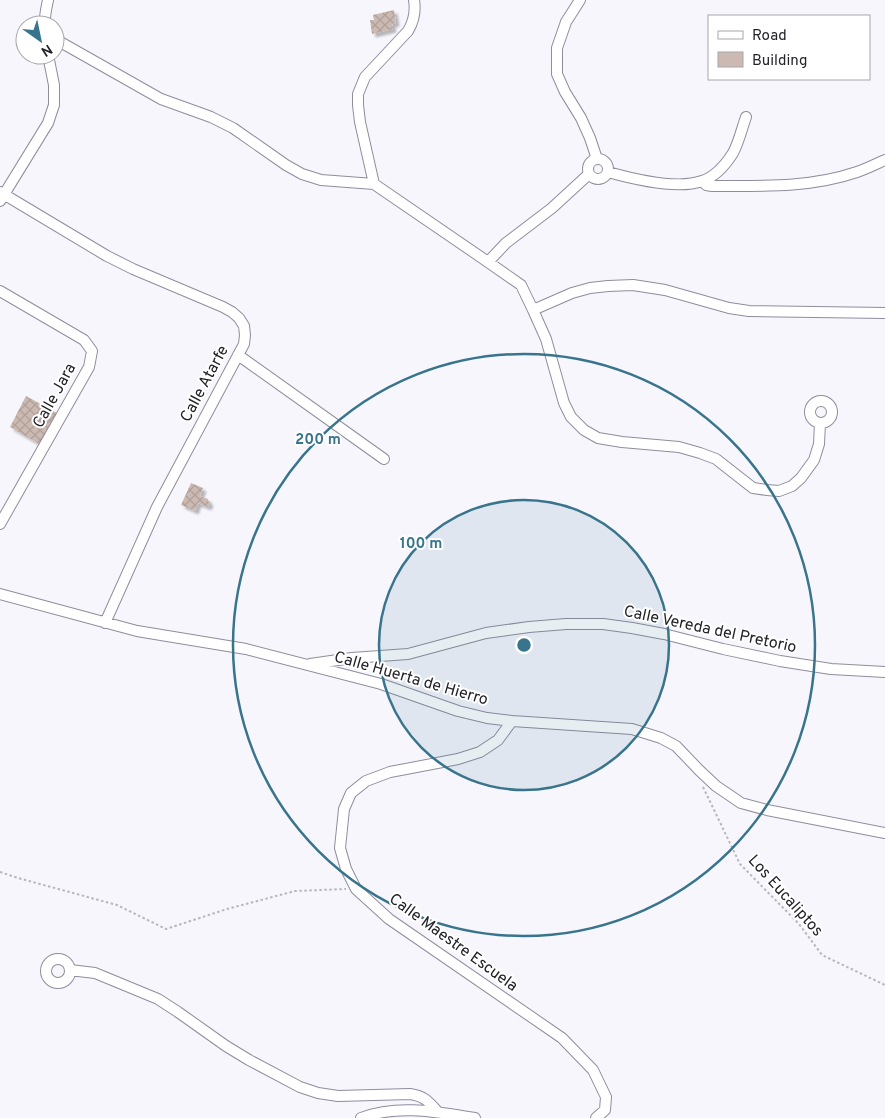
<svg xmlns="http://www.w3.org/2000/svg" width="885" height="1118" font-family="Overpass,sans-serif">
  <defs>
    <pattern id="building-cross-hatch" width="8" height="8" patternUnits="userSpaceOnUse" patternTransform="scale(1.25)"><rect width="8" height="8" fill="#ccbab2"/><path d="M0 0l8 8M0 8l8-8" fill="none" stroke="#afa099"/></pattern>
    <filter id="shadow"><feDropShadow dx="3.5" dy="3.5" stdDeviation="1" flood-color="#0004"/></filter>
  </defs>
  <rect width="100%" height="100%" fill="#f7f6fd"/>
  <path fill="url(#building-cross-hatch)" filter="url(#shadow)" d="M394,10L396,23L392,24L393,29L372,34L370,20H374L373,15Z
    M26,396L57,413L39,444L10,427Z
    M191,483L203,488L200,496L208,499V501L210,502L208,507L198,503L195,511L181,505Z"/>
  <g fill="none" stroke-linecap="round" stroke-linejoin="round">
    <g stroke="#8f8d9d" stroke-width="12">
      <path id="minor" d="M580,0L566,22L557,48V74L565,92L581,118L590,138L597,159
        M44,25L46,10L48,0
        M55,39L161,99L211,117L233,128L286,165L302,174L321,180L374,184L488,262L521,285L533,310L546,339L564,403L571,417L584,430L598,438L622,442L679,447L700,453L716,459L753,488L767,490L779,491L792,486L801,478L814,460L819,444L820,423
        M588 169a10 10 0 1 1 20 0a10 10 0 1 1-20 0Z
        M608,172C633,179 677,190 702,181C715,177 726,164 733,153C739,142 742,128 746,117
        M703,181L706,185L712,186C761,186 810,188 857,172C866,169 876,164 885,160
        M374,184L360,122L358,105V94L365,77L408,31C414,21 416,12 414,0
        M0,192L107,256L133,269L223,307L232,312L239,318L244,326L245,335L244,344L157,507L105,623
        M0,201L48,123L54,105V85L48,55
        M488,262L506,243L552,208L589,174
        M0,291L84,340L92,351L89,367L0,524
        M533,310L572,293L590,288L608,286L633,285L665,290L729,308L749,311L885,313
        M238,355L384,459
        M810 412a11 11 0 1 1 22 0a11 11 0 1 1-22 0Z
        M0,594L137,631L246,649L381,684L458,711L487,718L512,721L632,729L661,738L676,746L700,771L716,786L741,803L767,810L885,833
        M310,664L352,658L408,654L486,633L529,627L566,624H603L632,628L664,634L723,649L780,661L831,669L885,672
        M512,721L498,740L480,752L458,759L390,772L366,781L351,793L344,809L340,848L346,869L356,889L389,919L562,1038L593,1070L606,1097L605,1110L596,1118
        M46 971a12 12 0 1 1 24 0a12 12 0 1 1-24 0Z
        M70,970L95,973L158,999L178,1012L226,1046L249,1060L300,1087L318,1093L338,1096L410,1094C424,1096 428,1101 437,1111
        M361,1118C398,1104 437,1112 475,1118"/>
    </g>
    <path stroke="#b7b6bd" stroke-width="2" stroke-dasharray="2.5 2.5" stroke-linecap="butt" d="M703,787L740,864L799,924L822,955L885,985
      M0,872L18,878L117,905L166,929L227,909L295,891L346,889"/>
    <use href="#minor" stroke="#fff" stroke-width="10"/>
  </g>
  <circle cx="524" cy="645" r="145" fill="#38748b" fill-opacity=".12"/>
  <g fill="none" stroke="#38748b" stroke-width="2.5">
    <circle cx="524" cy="645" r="145"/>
    <circle cx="524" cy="645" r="291"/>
  </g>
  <g text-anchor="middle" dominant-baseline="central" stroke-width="4" stroke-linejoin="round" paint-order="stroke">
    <g font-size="16" fill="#232229" stroke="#fff">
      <text transform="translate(205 384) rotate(-62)">Calle Atarfe</text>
      <text transform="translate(55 396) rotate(-61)">Calle Jara</text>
      <text transform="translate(710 630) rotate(12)">Calle Vereda del Pretorio</text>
      <text transform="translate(411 679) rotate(16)">Calle Huerta de Hierro</text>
      <text transform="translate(785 896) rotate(48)">Los Eucaliptos</text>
      <text transform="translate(453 943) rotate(36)">Calle Maestre Escuela</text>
    </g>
  </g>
  <circle cx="524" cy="645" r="8" fill="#38748b" stroke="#fff" stroke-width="2.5"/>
  <g font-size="15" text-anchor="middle" font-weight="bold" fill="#38748b" stroke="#fff" stroke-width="4" stroke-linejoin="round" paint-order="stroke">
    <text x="318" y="444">200 m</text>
    <text x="421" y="548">100 m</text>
  </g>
  <rect x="708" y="15" width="162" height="65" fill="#ffffff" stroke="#a7a7a9"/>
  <rect x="718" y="31" width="25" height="8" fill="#ffffff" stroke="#a7a7a9"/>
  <text x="752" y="40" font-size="15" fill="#232229">Road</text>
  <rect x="718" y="52" width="25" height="15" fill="#ccbab2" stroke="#a7a7a9"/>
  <text x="752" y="65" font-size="15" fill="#232229">Building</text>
  <g transform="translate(40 40) rotate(147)"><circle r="24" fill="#ffffff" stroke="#a7a7a9"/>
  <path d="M0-4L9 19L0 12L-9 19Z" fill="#38748b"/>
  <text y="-8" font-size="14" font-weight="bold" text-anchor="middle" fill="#232229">N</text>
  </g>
</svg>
